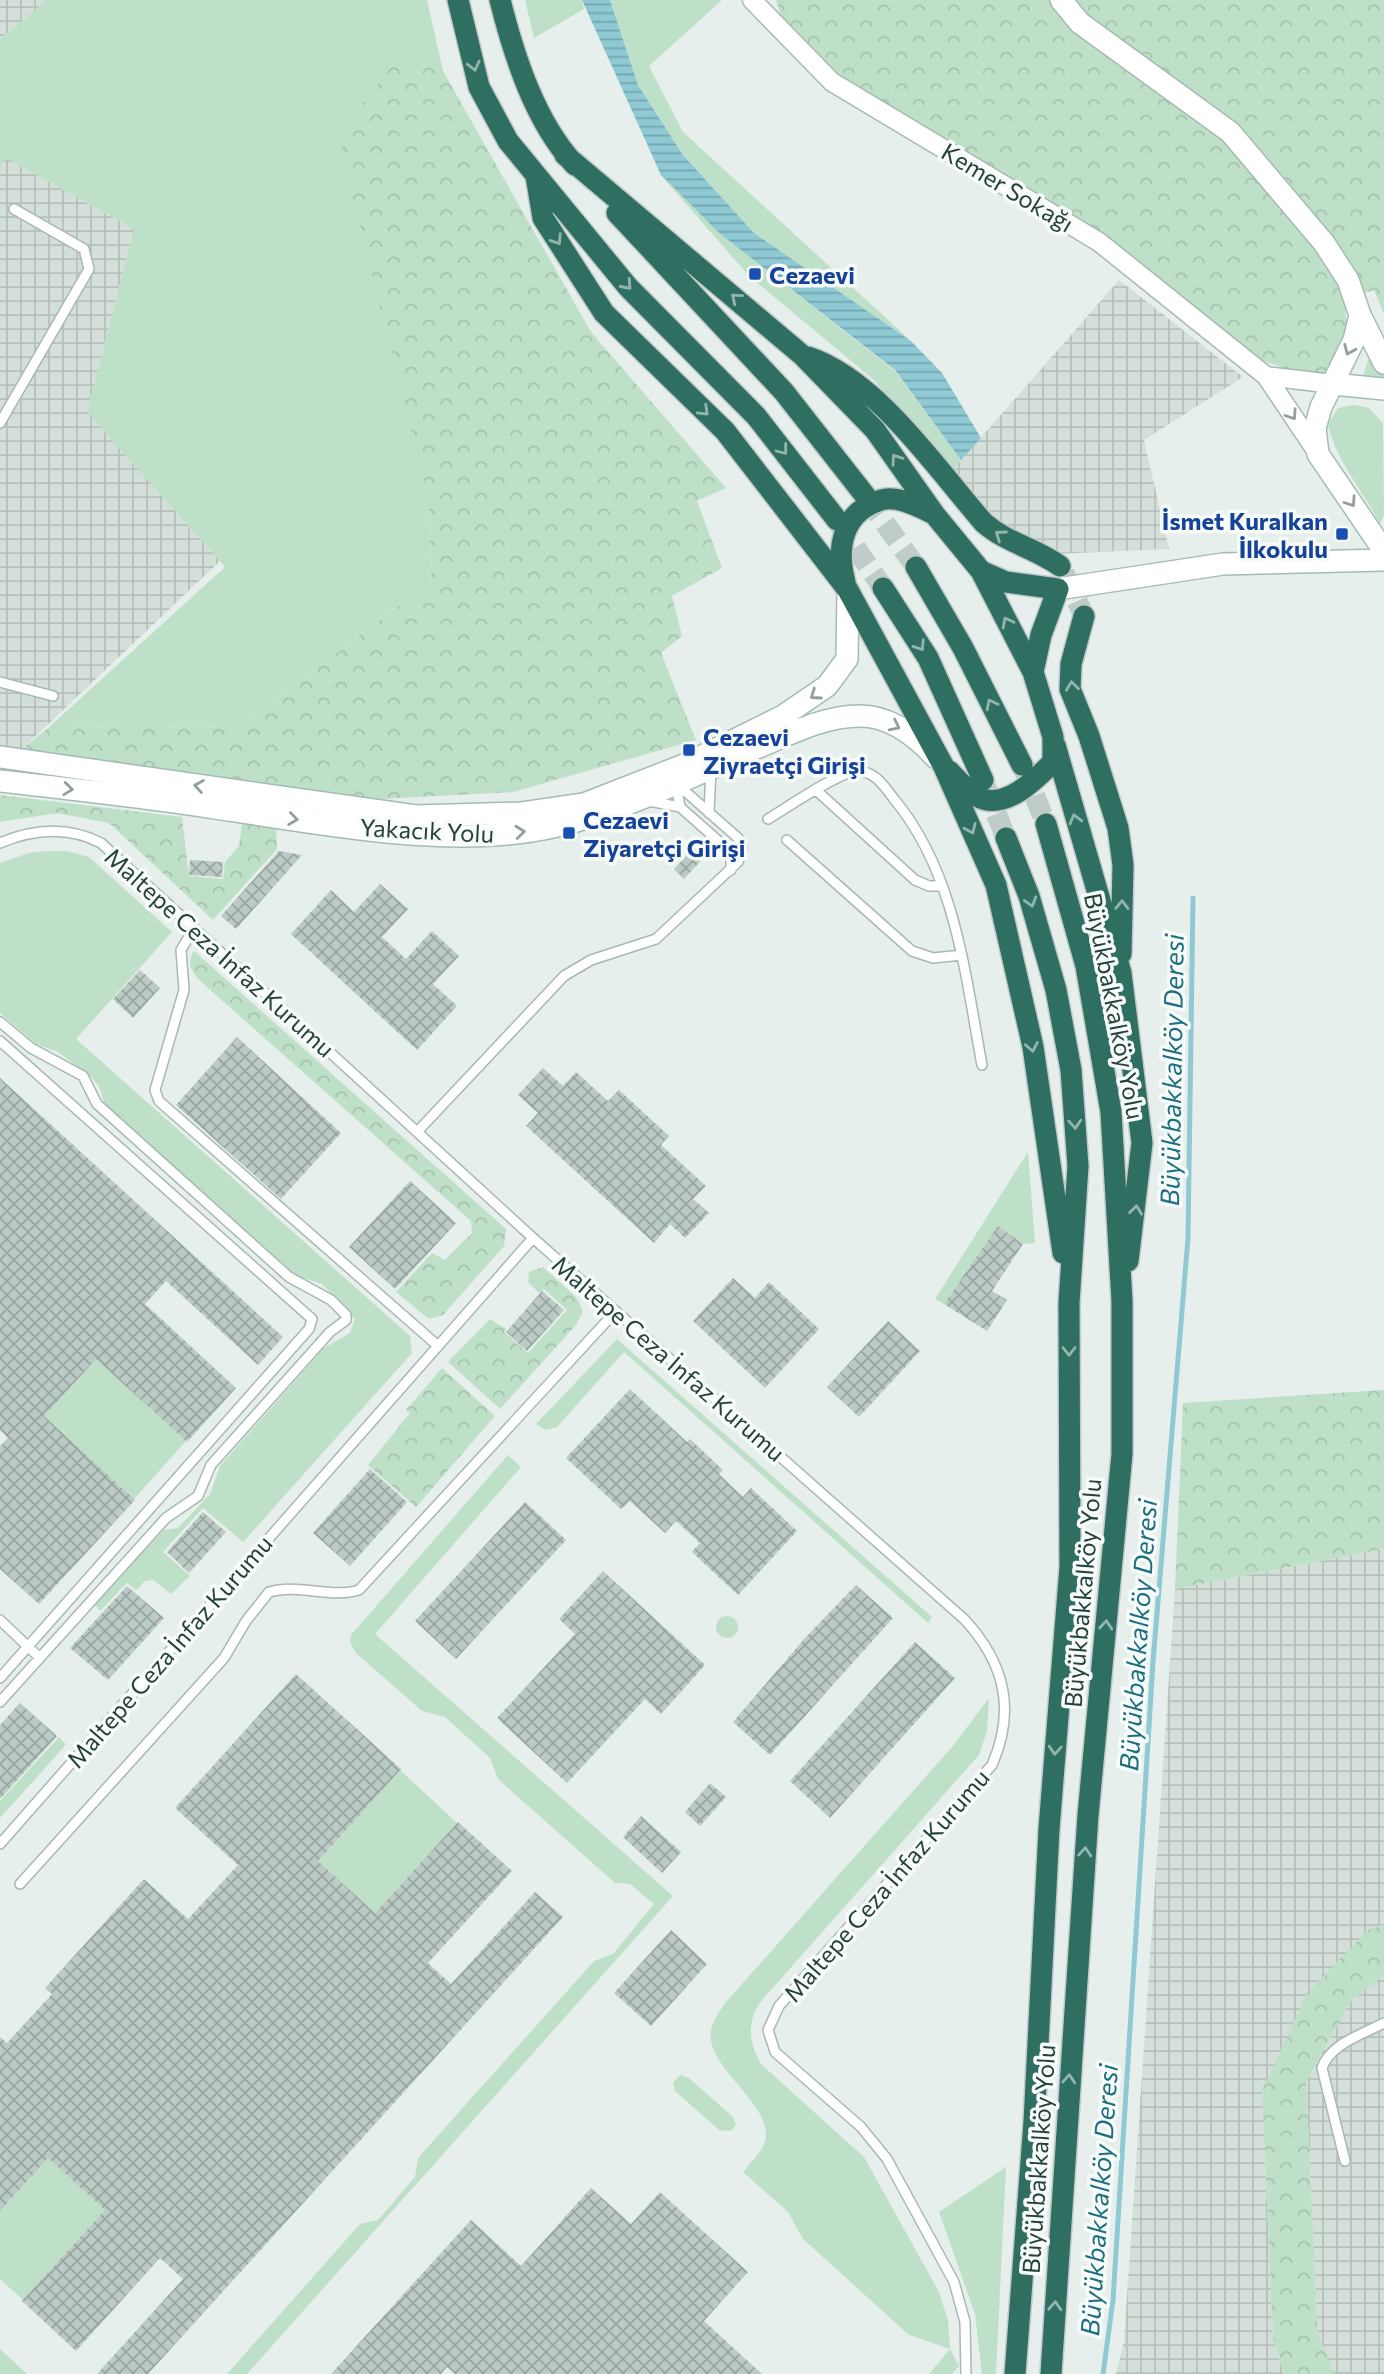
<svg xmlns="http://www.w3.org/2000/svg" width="1384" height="2374" font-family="Commissioner,sans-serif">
  <defs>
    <pattern id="industrial-grid" width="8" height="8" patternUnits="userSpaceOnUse" patternTransform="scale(1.75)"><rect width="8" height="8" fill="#d4dfda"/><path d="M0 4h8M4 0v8" fill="none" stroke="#b6c1bc"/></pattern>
    <pattern id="forest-crowns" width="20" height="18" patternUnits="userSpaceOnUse" patternTransform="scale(1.75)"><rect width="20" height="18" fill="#bfe0c8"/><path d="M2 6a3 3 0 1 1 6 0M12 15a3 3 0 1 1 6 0" fill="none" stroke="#a4c1ad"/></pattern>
    <pattern id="water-rules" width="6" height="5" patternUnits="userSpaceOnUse" patternTransform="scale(1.75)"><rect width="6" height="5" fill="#8ec9d4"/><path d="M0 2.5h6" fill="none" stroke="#74a5ad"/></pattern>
    <pattern id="building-cross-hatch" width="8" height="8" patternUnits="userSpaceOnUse" patternTransform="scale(1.75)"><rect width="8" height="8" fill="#bbcac4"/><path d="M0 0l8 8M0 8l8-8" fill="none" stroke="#98a6a0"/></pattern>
  </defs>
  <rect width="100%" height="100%" fill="#e6efeb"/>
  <path fill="url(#industrial-grid)" d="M0,0H47L0,39Z
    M6,158L134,229L87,412L220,561L22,749H0V168Z
    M1119,280L1243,377L1144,440L1169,549L1054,554L996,523L950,473Z
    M1384,1549V1925L1368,1929L1262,2091L1273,2338L1284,2374H1116L1124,2341L1175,1589Z
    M1384,1975V2374H1335L1318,2335L1306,2082L1351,2001Z"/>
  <path fill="#bfe0c8" d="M47,0H427L443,71L401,56L429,501L431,581L241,726L48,728L225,567L87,412L134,229L6,158L0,168V39Z
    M525,0H582L584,9L534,38Z
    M610,0H722L649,66L683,132L911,341L754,233L683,155L638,85Z
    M658,172L719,233L895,371L961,460L950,473L874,380L749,276Z
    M1378,330L1384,356V387L1362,379Z
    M1354,405L1369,408L1383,423L1384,515L1380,524C1364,492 1334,458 1328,424L1338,408Z
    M48,851H66L89,857L172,932L76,1039L410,1336L412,1353L243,1542L203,1508L163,1552L190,1576L171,1594L153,1580L145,1581L136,1590L127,1583L100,1611L95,1605L99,1599L164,1530L178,1528L210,1494L220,1466L324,1348L350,1333L355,1319L322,1284L297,1276L290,1270L105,1105L99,1086L90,1076L58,1052L36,1044L0,1013V863L29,853Z
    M1028,1152L1035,1243L1023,1244L998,1226L944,1304L935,1299Z
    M617,1339L932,1617L928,1623L624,1352L557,1427L546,1430L536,1424Z
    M96,1359L186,1441L134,1499L44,1416Z
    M508,1455L521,1467L375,1634L673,1896L247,2374H227L360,2224L378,2220L415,2177L418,2158L594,1961L613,1954L654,1904L630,1884L615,1883L498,1779L490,1758L445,1717L422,1711L356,1653L350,1642L351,1635Z
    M716 1627a11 11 0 1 1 22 0a11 11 0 1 1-22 0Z
    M989,1698L987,1731L979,1755L763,1999C746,2020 748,2043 762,2065L864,2157L939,2292L948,2320L950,2349L959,2366L952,2374H929L950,2349L909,2335L803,2239L788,2212L743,2172C750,2163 762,2152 765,2141C775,2103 699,2065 712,2026C715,2017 721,2009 726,2002L952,1747Z
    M59,1737L66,1744L63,1748L0,1818V1801Z
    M400,1770L457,1823L375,1913L318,1861Z
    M680,2075L689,2078L733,2117L736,2125L731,2131L719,2130L675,2091L673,2083Z
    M48,2158L105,2210L23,2300L0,2279V2211Z
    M1006,2167L996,2374H982L975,2314L939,2212Z
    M0,2349L27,2374H0Z"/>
  <path fill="url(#forest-crowns)" d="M776,0H1384V314L1374,290L1344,299L1349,343L1324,383L1254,357L1117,253L859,101L785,30Z
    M401,55L443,71L591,332L726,488L697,501L722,568L672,596L682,636L661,653L696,740L513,792L379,799L22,749L48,728L241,726L431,581L429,501L341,152L345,124Z
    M0,795L182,817L189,876L223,879L225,862L239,846L242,824L276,828L277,849L213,920L109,823L57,813L0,822Z
    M194,951L506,1229L504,1246L443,1315L429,1319L396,1292L432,1253L445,1260L472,1233L471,1221L199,980C191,971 186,962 194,951Z
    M543,1267L577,1298L583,1311L576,1325L500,1409L448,1362L490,1319L506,1329L504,1332L528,1353L567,1310L544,1289L539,1293L528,1282L529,1272Z
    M442,1368L495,1416L416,1507L368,1465L410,1413L406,1410Z
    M1384,1390V1549L1175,1589L1183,1403Z
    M1384,1925V1975L1351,2001L1306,2082L1318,2335L1335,2374H1284L1273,2338L1262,2091L1307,1993L1369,1929Z"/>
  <path fill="url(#water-rules)" d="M582,0H610L638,85L683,155L754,233L911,341L942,373L981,438L961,460L895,370L719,233L661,175Z"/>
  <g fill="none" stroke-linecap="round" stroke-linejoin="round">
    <path stroke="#8ec9d4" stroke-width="5" d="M1103,2374L1113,2300L1153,1662L1188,1238L1193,898"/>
  </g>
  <path fill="url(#building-cross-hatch)" d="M697,844L707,854L684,879L674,869Z
    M279,851L302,855L236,929L221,916Z
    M190,860L223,862L222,877L189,875Z
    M380,884L408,909L382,937L406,959L432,931L459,956L433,984L457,1006L417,1050L291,934L331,890L354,912Z
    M140,970L160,988L133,1018L113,999Z
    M237,1037L341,1133L281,1199L176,1105Z
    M543,1068L563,1086L576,1072L608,1101L619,1090L669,1136L661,1145L706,1186L693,1199L709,1213L685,1238L670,1224L654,1243L526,1126L538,1113L518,1095Z
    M0,1078L283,1337L258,1365L166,1281L145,1304L236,1388L187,1442L96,1359L44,1416L135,1500L39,1604L0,1569V1446L8,1438L0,1430Z
    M410,1181L456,1223L395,1289L349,1247Z
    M998,1226L1023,1244L992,1291L1007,1300L987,1331L944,1304Z
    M733,1278L755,1298L769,1282L819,1329L765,1388L693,1321Z
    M542,1291L564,1310L527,1351L506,1332Z
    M888,1321L920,1351L859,1417L827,1387Z
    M630,1389L687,1442L690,1439L723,1470L719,1474L743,1497L751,1488L797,1531L738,1595L692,1552L700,1543L676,1521L665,1533L630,1501L621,1509L566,1458Z
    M370,1469L407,1502L350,1566L313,1533Z
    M525,1502L566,1540L456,1659L415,1621Z
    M203,1512L226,1532L189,1573L167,1552Z
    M603,1571L705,1665L661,1714L645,1699L567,1783L497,1718L575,1634L559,1619Z
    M856,1585L893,1618L770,1755L733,1722L805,1638Z
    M127,1586L164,1618L108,1680L70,1648Z
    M915,1642L955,1678L830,1818L790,1781Z
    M296,1674L401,1769L318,1861L375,1913L458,1822L512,1871L428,1963L451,1984L535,1892L563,1917L148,2374H97L183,2279L160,2258L76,2351L22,2301L105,2210L48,2158L0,2211V2037L7,2043L52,1994L45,1988L144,1879L188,1919L238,1865L175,1808Z
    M20,1703L57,1736L0,1799V1725Z
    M710,1783L726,1797L700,1826L685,1812Z
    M641,1816L681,1852L662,1873L623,1837Z
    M671,1930L707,1964L651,2026L614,1993Z
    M591,2188L631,2224L660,2192L748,2272L704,2321L762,2374H455L447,2367L441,2374H331L471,2220L521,2266Z"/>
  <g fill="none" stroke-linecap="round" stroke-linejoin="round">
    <path stroke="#bfccc8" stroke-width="21" stroke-dasharray="21 10" stroke-linecap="butt" d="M867,498L916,567
      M838,522L883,588
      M1064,573L1084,616
      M1023,767L1046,824
      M985,785L1006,838"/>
    <g stroke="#a8b8b2" stroke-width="12">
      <path id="lane" d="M0,423L89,269L84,249L14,209
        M0,682L53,696
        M676,784L680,807L731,852V870
        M816,790L915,880L929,886H942
        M649,801L680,807
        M709,813L711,769
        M768,819C785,809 840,771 857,771C875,771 884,786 894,799C955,872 965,973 982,1065
        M787,840L912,951L933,958L962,955
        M0,843C33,829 68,826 101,843L533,1238L964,1619C1005,1663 1016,1710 992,1765L779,2006L768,2030L775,2052L861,2127L887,2159L954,2282L965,2322L966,2374
        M194,928L181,950L184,990L155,1090L159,1101L438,1346
        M0,1022L31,1048L83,1076L97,1104L289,1277L331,1300L346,1315V1320L330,1332L211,1465L198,1496L166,1518L0,1702
        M0,1041L312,1319L309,1329L0,1678
        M417,1132L564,976L591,960L656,939L738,862L742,848L738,838L678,785
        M0,1620L40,1658
        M0,1844L533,1238
        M20,1884L224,1658L246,1621L269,1592C298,1583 330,1599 359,1590L616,1311
        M1345,2161L1322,2068C1330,2044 1363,2034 1384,2023"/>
    </g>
    <g stroke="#a8b8b2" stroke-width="21">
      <path id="street" d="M752,0L832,82L1099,242L1266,376L1317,452
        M1266,376L1333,384"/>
    </g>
    <g stroke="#a4bbb3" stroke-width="24">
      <path id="secondary" d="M1061,0L1080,23L1230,132L1324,243L1348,280L1360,315L1384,363
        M1360,315L1354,340L1321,407L1315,428L1318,454L1384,551
        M1333,384L1384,389
        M1058,589L1223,564L1384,560
        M0,757L416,816L522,813L584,804L684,765L783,716L827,686L847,659L848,590
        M0,781C72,789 144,797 215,808C321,823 452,851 557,826C625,810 690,777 754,749C788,735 823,716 860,716C890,716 916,736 936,758"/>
    </g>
    <g stroke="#c2cac8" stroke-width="24">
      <path id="highway" d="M458,0L479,87L508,141L628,287L756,416L837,520
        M500,0C514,56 535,122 575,165
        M565,155L802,355L875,430L935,515L981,571L1033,672L1053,737V762C1035,780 1005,811 978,797C968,792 957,779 949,771
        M536,176L543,218L604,313L725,431L848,590L944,767L996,885L1033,1047L1063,1253
        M617,213L784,392L867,498
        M808,357C877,380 936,468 984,523C1007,543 1035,548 1060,566
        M916,567L963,648L1022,765
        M981,571L1006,582L1058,589L1041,635L1033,672
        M845,582C836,548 842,512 881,500C898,495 919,507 934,514
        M883,588L928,658L983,780
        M1084,616L1071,664L1070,689L1089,736L1118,828L1123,865L1121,954
        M1055,745L1121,973L1142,1143L1128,1261
        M1046,824L1086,966L1111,1112L1122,1301V1454L1088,1815L1051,2374
        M1006,838L1029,896L1056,990L1071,1070L1078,1166L1069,1303L1070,1567L1049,1829L1034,2122L1015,2374"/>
    </g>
    <use href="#lane" stroke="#fff" stroke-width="9"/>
    <use href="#street" stroke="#fff" stroke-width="18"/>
    <use href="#secondary" stroke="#fff" stroke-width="21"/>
    <use href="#highway" stroke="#2f6f62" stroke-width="21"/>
  </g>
  <defs><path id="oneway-chevron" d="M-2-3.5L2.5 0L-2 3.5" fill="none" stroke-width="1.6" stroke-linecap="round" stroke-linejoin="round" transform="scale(1.75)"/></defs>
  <g stroke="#93b5ae">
    <use href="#oneway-chevron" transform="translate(474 66) rotate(76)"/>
    <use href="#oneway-chevron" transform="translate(557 240) rotate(57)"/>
    <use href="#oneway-chevron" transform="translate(627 285) rotate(48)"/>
    <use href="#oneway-chevron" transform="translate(736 298) rotate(-140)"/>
    <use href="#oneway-chevron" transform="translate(704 411) rotate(44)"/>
    <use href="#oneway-chevron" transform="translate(783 450) rotate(52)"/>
    <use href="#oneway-chevron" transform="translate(896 459) rotate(-125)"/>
    <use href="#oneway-chevron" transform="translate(1000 535) rotate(-145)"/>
    <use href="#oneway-chevron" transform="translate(1007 622) rotate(-117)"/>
    <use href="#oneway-chevron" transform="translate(920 646) rotate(57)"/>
    <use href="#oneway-chevron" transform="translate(1072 686) rotate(-97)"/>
    <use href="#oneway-chevron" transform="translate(991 704) rotate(-117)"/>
    <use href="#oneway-chevron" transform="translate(1075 819) rotate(-105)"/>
    <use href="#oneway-chevron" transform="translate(971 829) rotate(66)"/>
    <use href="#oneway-chevron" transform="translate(1031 902) rotate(73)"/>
    <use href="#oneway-chevron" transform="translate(1122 905) rotate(-89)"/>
    <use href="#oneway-chevron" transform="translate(1032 1047) rotate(79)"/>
    <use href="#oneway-chevron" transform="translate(1075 1124) rotate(86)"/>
    <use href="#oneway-chevron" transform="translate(1136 1210) rotate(-83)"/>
    <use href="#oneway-chevron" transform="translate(1069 1351) rotate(90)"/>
    <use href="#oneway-chevron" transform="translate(1106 1625) rotate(-85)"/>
    <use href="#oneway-chevron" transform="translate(1055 1750) rotate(94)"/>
    <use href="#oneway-chevron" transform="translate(1085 1852) rotate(-86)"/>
    <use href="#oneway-chevron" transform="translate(1069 2079) rotate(-86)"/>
    <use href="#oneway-chevron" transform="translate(1055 2306) rotate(-87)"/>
  </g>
  <g stroke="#92a09c">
    <use href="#oneway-chevron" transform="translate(1349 350) rotate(113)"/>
    <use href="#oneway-chevron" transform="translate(1292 415) rotate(56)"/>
    <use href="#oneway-chevron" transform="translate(1351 502) rotate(56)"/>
    <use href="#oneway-chevron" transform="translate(815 695) rotate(145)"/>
    <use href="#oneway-chevron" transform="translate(895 726) rotate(26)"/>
    <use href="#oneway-chevron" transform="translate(199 786) rotate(-171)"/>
    <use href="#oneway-chevron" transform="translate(68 789) rotate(7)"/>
    <use href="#oneway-chevron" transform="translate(293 819) rotate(8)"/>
    <use href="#oneway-chevron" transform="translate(520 832) rotate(-6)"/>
  </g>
  <g fill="#1a4fb4" stroke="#f7fbf9" stroke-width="2.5">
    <rect x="748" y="267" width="14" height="14" rx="3.5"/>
    <rect x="1335" y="527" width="14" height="14" rx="3.5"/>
    <rect x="682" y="743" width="14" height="14" rx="3.5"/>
    <rect x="562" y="826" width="14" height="14" rx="3.5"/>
  </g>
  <g text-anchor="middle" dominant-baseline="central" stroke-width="7" stroke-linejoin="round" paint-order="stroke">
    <g font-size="24" fill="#24423a" stroke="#f7fbf9">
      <text transform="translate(1008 187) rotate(31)">Kemer Sokağı</text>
      <text transform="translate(427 830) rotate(3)">Yakacık Yolu</text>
      <text transform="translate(220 952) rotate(42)">Maltepe Ceza İnfaz Kurumu</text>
      <text transform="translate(1115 1006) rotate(79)">Büyükbakkalköy Yolu</text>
      <text transform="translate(669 1358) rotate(41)">Maltepe Ceza İnfaz Kurumu</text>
      <text transform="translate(1082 1593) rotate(-85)">Büyükbakkalköy Yolu</text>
      <text transform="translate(169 1651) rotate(-49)">Maltepe Ceza İnfaz Kurumu</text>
      <text transform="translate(886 1885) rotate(-49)">Maltepe Ceza İnfaz Kurumu</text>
      <text transform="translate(1038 2159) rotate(-86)">Büyükbakkalköy Yolu</text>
    </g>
    <g font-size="24" font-weight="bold" fill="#164399" stroke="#f7fbf9" text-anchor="start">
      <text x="769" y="274">Cezaevi</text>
      <text x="1328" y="520" text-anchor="end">İsmet Kuralkan<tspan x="1328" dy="28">İlkokulu</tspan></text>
      <text x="703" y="736">Cezaevi<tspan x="703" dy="28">Ziyraetçi Girişi</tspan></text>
      <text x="583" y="819">Cezaevi<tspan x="583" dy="28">Ziyaretçi Girişi</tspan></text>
    </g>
    <g font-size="26" font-style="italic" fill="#1c6f80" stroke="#f7fbf9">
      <text transform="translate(1171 1070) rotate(-89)">Büyükbakkalköy Deresi</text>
      <text transform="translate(1137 1635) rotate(-86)">Büyükbakkalköy Deresi</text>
      <text transform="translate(1098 2200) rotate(-86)">Büyükbakkalköy Deresi</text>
    </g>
  </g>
</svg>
